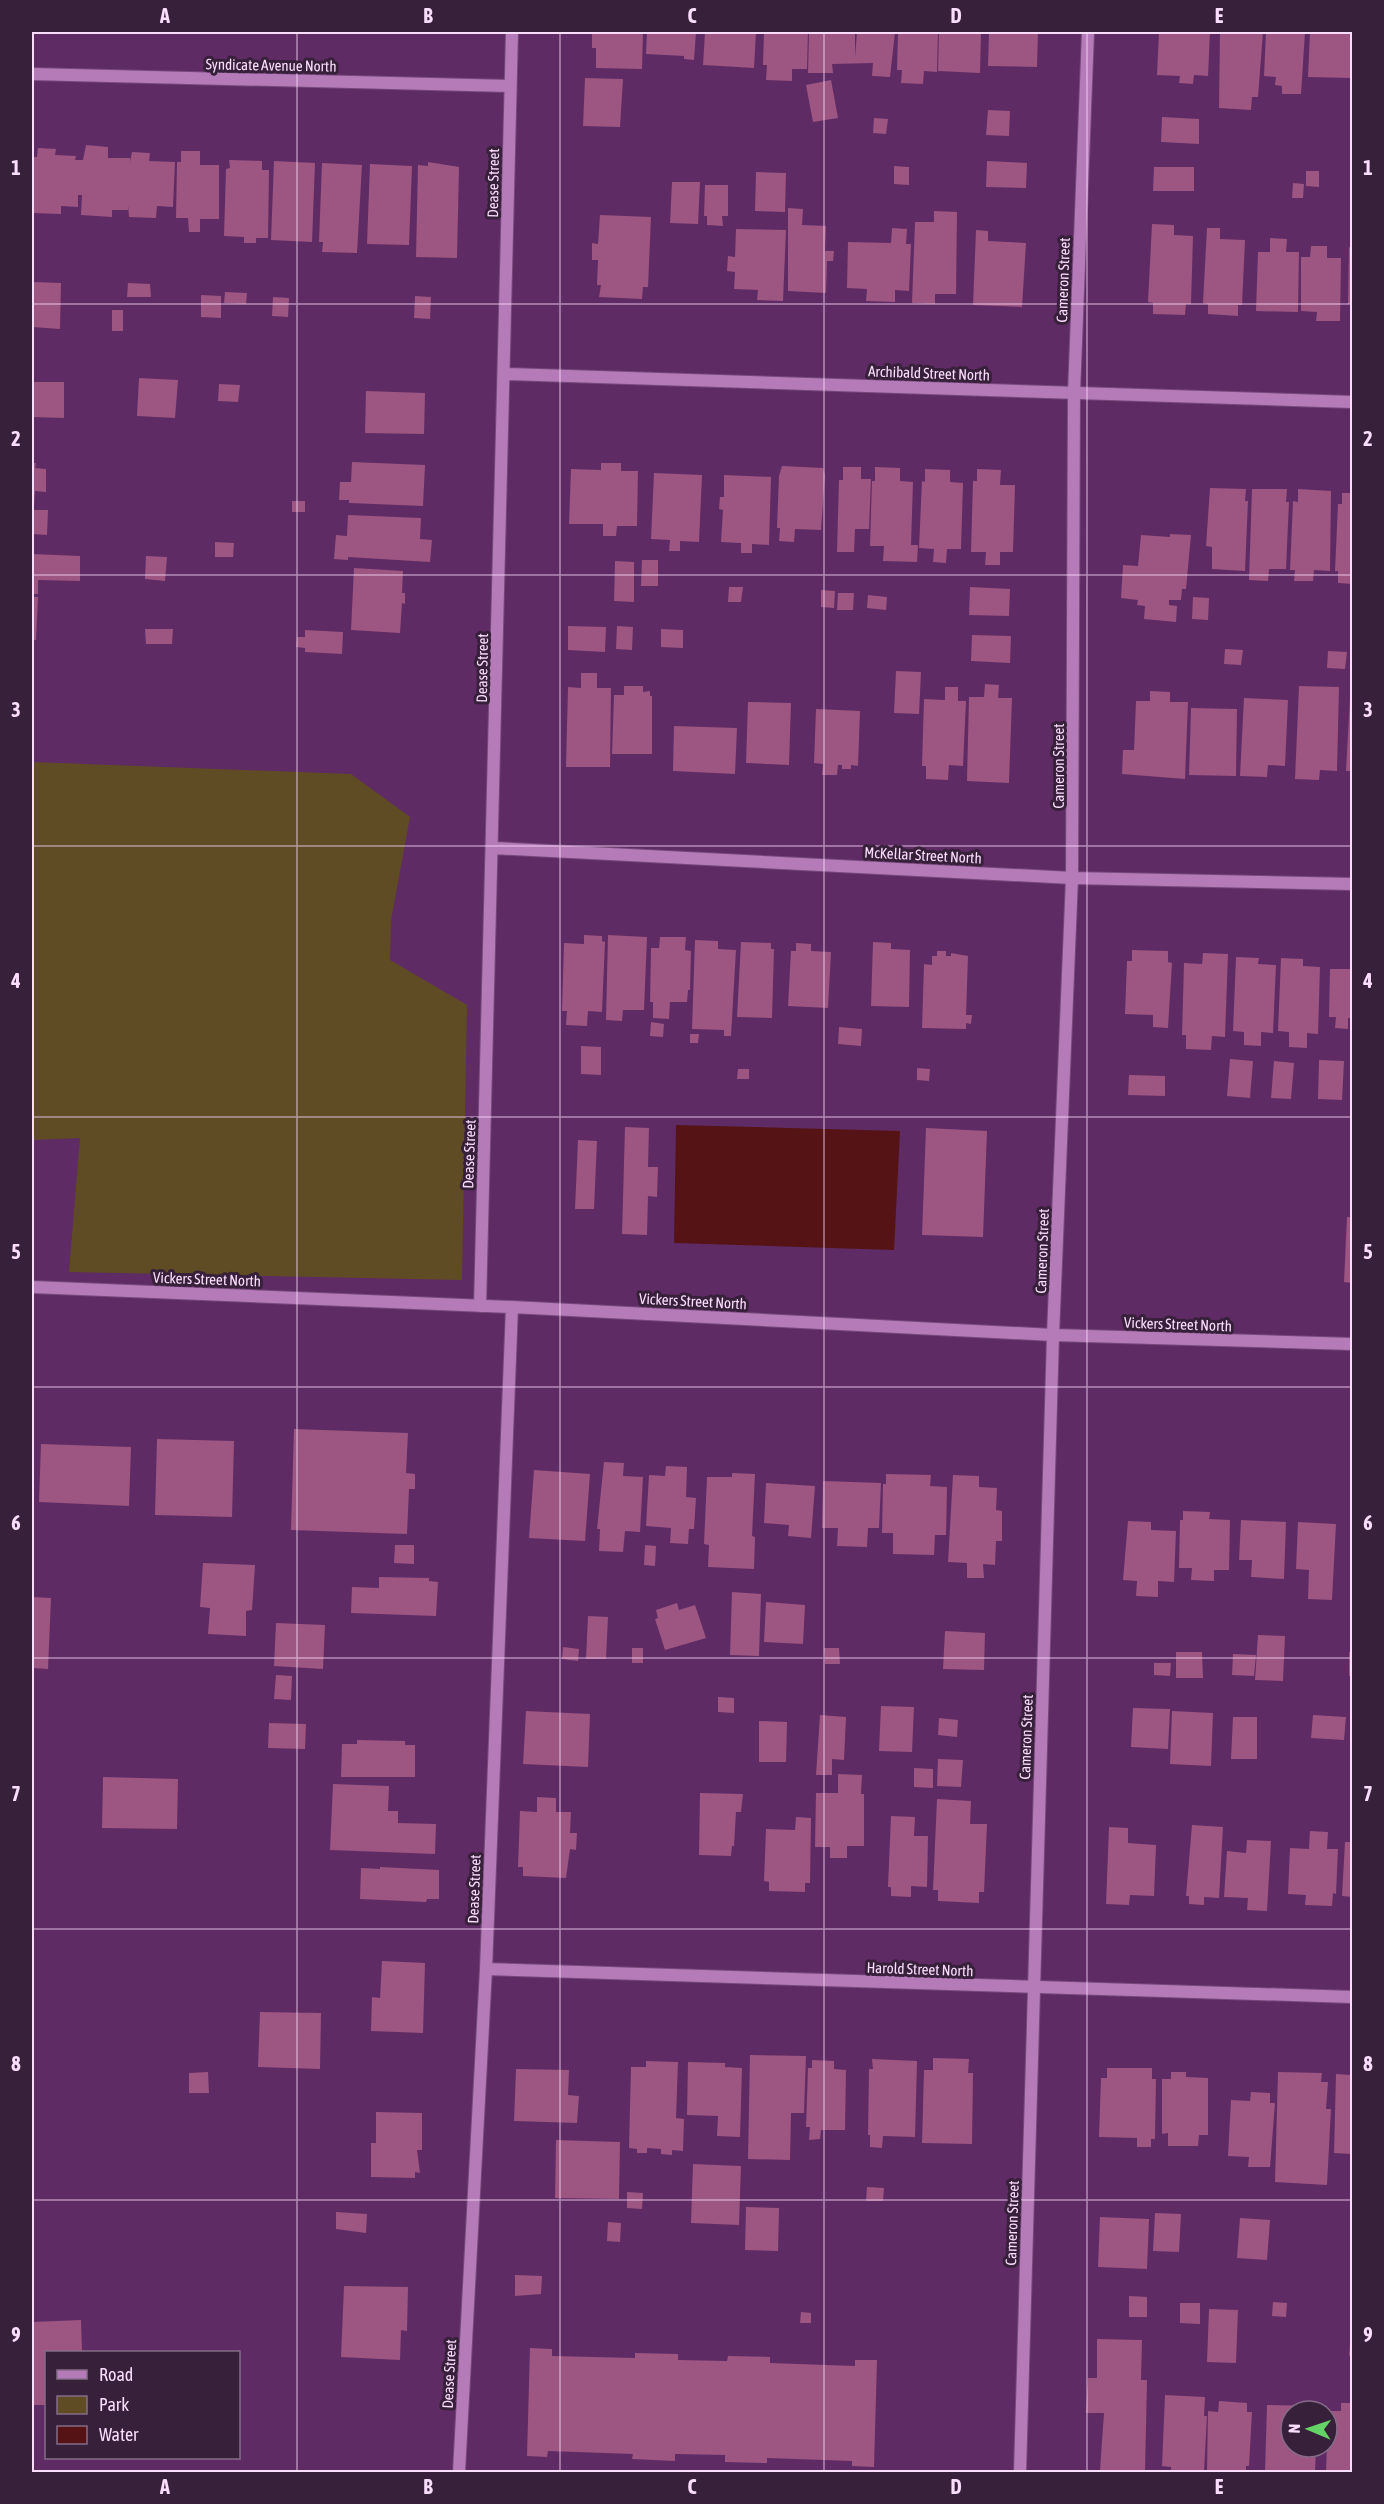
<svg xmlns="http://www.w3.org/2000/svg" width="1384" height="2504" font-family="'Asap Condensed',sans-serif">
  <rect width="100%" height="100%" fill="#5f2b64"/>
  <path fill="#5f4c25" d="M32,762L351,774L410,817L391,920L390,960L467,1005L462,1280L69,1272L80,1138L32,1140Z"/>
  <path fill="#551315" d="M676,1125L900,1131L894,1250L674,1243Z"/>
  <path fill="#9d5581" d="M592,32H643L642,69L596,68V48H592Z
    M647,32H696L694,60L684,59V56L646,54Z
    M705,32H756L754,68L703,65Z
    M764,32H808L807,69H792V81L766,80L767,65H763Z
    M809,32H855V57L857,32H895L890,77L872,76L873,63L832,64L833,73H808Z
    M898,32H938L937,72L924,71L923,84L901,83L902,70H897Z
    M939,32H981L980,73L938,71Z
    M989,32H1038L1037,67L988,66Z
    M1159,32H1210L1208,76L1194,75L1193,84L1179,83L1180,76L1157,75Z
    M1220,32H1263L1258,97H1252L1251,110L1219,108Z
    M1266,32H1305L1301,94H1282V86L1275,85L1276,77L1264,76Z
    M1310,32H1351L1350,78L1308,77Z
    M585,78L623,79L620,127L583,126Z
    M831,80L838,118L813,122L806,85Z
    M988,110L1010,111L1009,136L986,135Z
    M1162,117L1199,119V144L1161,142Z
    M874,118L888,119L886,134L873,133Z
    M86,145L108,147V158H130V162L132,152L150,153L149,161L175,162L173,207L157,206L156,218L129,217L128,205V210H112V217L81,215L82,195H78V207L61,206V214L32,213L33,157H37L38,148L56,149L55,155L76,156L75,160H83Z
    M181,151H200V165H219V219H200V232H189L188,218H176L177,162H181Z
    M229,160L262,161V170H269L268,238H256V243H244V237L224,236L226,169L230,168Z
    M274,161L315,163L312,242L271,240Z
    M987,161L1027,163L1026,188L986,187Z
    M428,162L459,167L457,258L416,257L418,165L428,166Z
    M322,163L362,165L357,253L322,252L323,242H319Z
    M370,164L412,166L409,245L367,244Z
    M894,166L909,167V185L894,184Z
    M1154,167H1194V191H1153Z
    M1306,171H1319V187L1306,186Z
    M756,172L786,173L785,212L755,211Z
    M672,182H700L698,224L670,223Z
    M1293,183L1304,184L1303,198H1292Z
    M705,185H728V216H722L723,226L707,225V216H704Z
    M788,208L803,209L802,225L826,226L825,251H834L833,261H827L826,293L788,291Z
    M934,211L957,212L956,294H935V304L912,303L915,222H934Z
    M600,215L651,217L648,287H643L642,299L599,297L601,285H597L598,260H592V243L598,244Z
    M1152,224L1174,225V235L1193,236L1191,304H1186L1185,315L1153,314V303L1148,302Z
    M892,228L907,229L906,244H911L909,291L895,290V302L866,301L867,289L847,288L848,242L891,243Z
    M1207,228H1220V239L1245,240L1242,305H1238V316L1208,314V304L1203,303Z
    M736,229L786,230L783,301L757,300L758,290L734,289L735,272L727,271L728,256L735,257Z
    M976,230L988,231V241L1026,243L1022,307L973,305Z
    M1270,238L1287,239L1286,252H1299L1298,312L1256,311L1258,252H1270Z
    M1311,246H1327V258H1341L1340,321H1316L1317,312L1301,311V257H1310Z
    M1349,247H1352V304H1348Z
    M33,282L61,283L60,329L32,327Z
    M128,283L150,284L151,297H127Z
    M225,292L247,293L246,304L224,303Z
    M201,295L221,296V318L201,317Z
    M415,296L431,297L430,319L414,318Z
    M273,297L289,298L288,317L272,316Z
    M112,310H123V331H112Z
    M139,378L178,380L175,418L137,416Z
    M32,382H64V418L32,417Z
    M219,384L240,385L238,402L218,401Z
    M366,391L425,393L424,434L365,433Z
    M352,462L425,465L423,506L349,503V500H339L340,482H351Z
    M32,463H36L35,468L46,469V492L35,491L34,506H32Z
    M601,463H621V471H638L637,526H617L616,536H603V524H569L571,469L601,470Z
    M782,466L823,468L825,475L821,530L795,529L794,542L779,541L780,528H777L779,476Z
    M843,467H861V479H871L869,529H855L854,552H837L839,480H843Z
    M875,467L900,468V481L913,482L911,545H918L917,562L883,561L884,546H870L872,481H875Z
    M925,469L950,470V482L963,483L961,549H947L946,563L933,562L934,549L919,548L922,481L925,482Z
    M977,469L1001,470L1000,485H1015L1013,552H1000V565H985L986,552H971L973,481H977Z
    M654,473L702,475L699,542L680,541V551H669L670,540L651,539Z
    M724,475L771,477L769,545L752,544V553H741V543L721,542L723,510L719,509L720,497H724Z
    M1210,488L1246,489L1245,501H1248L1245,571L1212,569V547L1206,546Z
    M1252,489H1287L1286,502H1289L1286,569H1269L1268,581L1249,580Z
    M1298,489L1331,491L1330,571L1314,570L1313,581H1294L1295,570H1290L1293,501L1298,502Z
    M1342,493H1352V584L1338,583V571H1335L1338,504H1342Z
    M292,501H305V512H292Z
    M32,510H48L47,535L32,534Z
    M348,515L421,518L420,539L432,540L430,562L348,557V560L334,559L336,535L347,536Z
    M1170,534L1191,535L1186,589H1182L1181,600H1169V605L1177,606L1176,622L1144,619L1145,606L1137,605L1138,600L1121,598L1123,565L1138,566L1141,535L1170,537Z
    M215,542L234,543L233,557H215Z
    M32,554L80,556V581L38,580V594H32Z
    M146,556L167,557L165,581L145,579Z
    M642,560H658V586H641Z
    M615,561L634,562V602L614,601Z
    M354,568L403,571L402,593H405V604L402,603L400,633L351,630Z
    M729,587H743L741,602H728Z
    M970,587L1010,589L1009,616L969,615Z
    M821,590L835,591L834,608L821,607Z
    M838,593H854L853,610H837Z
    M868,595L887,597L886,610L867,608Z
    M32,597H38L36,640H32Z
    M1193,597L1209,598L1208,620L1192,619Z
    M568,626L606,627L605,652L568,650Z
    M617,626L633,627L632,650L616,649Z
    M145,629H173L172,644H146Z
    M661,629L683,630V648L661,647Z
    M305,630L343,632L342,654L305,652V648L296,647L297,637H305Z
    M972,635L1011,636L1010,663L971,661Z
    M1225,649L1243,650L1241,665L1224,664Z
    M1328,651L1347,652L1345,669L1327,668Z
    M896,671L921,672L919,714L894,713Z
    M581,673H597V688H611L610,767H566L568,687L581,688Z
    M985,684L999,685L998,698H1012L1009,783L967,781L969,697H984Z
    M624,686H643V692L650,691V696H652V754H612L614,695H624Z
    M1299,686L1339,687L1337,771L1320,770L1319,780L1295,779Z
    M945,687H958V701H966L963,766L949,765L948,780L926,779V766H922L924,699L945,700Z
    M1150,691L1170,692V702H1188L1185,779L1122,774L1123,750H1134L1136,701H1150Z
    M1244,698L1288,700L1285,766L1268,765L1267,777L1240,776Z
    M1350,698L1352,699V771H1346Z
    M748,702L791,703L789,765L746,763Z
    M1191,708L1237,709L1236,776L1189,775Z
    M816,709L860,711L858,766L851,765V769H842V765H838L837,775H822L823,764L814,763Z
    M674,726L737,728L735,774L673,771Z
    M584,935L602,936V941L605,942L602,1012L588,1011L587,1026L566,1025L567,1011H562L564,943L584,944Z
    M608,935L647,937L644,1010H623L622,1021L606,1020Z
    M660,937H686L685,950L691,951L690,990H688L687,1002H670L669,1019L653,1018V1002H650L651,948H659Z
    M695,940L718,941V949L736,950L731,1036H724V1030L692,1029Z
    M741,942L771,943V949H774L772,1018L737,1017Z
    M873,942L891,943V949L910,950L909,1007L871,1006Z
    M796,943L811,944V951L831,952L828,1008L788,1006L791,951H796Z
    M1132,950L1168,951V962L1172,963L1168,1028L1153,1027V1015L1125,1014L1127,961H1132Z
    M937,951H946V956H951V953L968,956L966,1015H972L971,1024L966,1023V1029L922,1028L924,964L932,965V956H937Z
    M1203,953L1228,954L1225,1037L1212,1036L1211,1050L1186,1049V1035H1182L1184,963L1202,964Z
    M1236,957L1259,958L1258,964L1276,965L1273,1033L1261,1032V1046L1244,1045V1032L1233,1031Z
    M1281,958L1303,959V966L1320,967L1318,1034L1307,1033V1048L1289,1047V1032L1278,1031Z
    M1351,963L1352,1018H1348V1029L1335,1028L1336,1017H1329L1330,969H1350Z
    M651,1022L664,1024L663,1037L650,1036Z
    M839,1027L862,1029L861,1046L838,1044Z
    M690,1034H699L698,1043H690Z
    M581,1046L601,1047V1075L581,1074Z
    M1230,1059L1253,1061L1250,1098L1227,1096Z
    M1319,1060L1344,1061L1342,1100L1318,1099Z
    M1274,1061L1294,1063L1291,1099L1271,1098Z
    M917,1068L930,1069L929,1081L917,1080Z
    M738,1069H749V1079H737Z
    M1129,1075L1165,1076V1096L1128,1095Z
    M625,1127L649,1128L648,1167H658L657,1197L648,1196L647,1235L622,1234Z
    M926,1128L987,1131L983,1237L922,1235Z
    M578,1140L597,1141L594,1209H575Z
    M1347,1217H1352V1283L1344,1282Z
    M294,1429L408,1433L406,1473L415,1474V1489H409L407,1534L291,1530Z
    M157,1439L234,1441L232,1517L155,1515Z
    M41,1444L131,1447L129,1506L39,1502Z
    M604,1462L624,1463L623,1476L643,1477L640,1532L625,1531L623,1552L599,1551L600,1529H597Z
    M666,1466L687,1467L686,1497L696,1498L694,1529H689L688,1544L670,1543L671,1528L646,1526L649,1475L665,1476Z
    M534,1470L590,1474L585,1541L529,1538Z
    M732,1473L755,1474L752,1536L755,1537L754,1569L708,1567L709,1545L704,1544L707,1477H732Z
    M886,1474L931,1475L930,1486L947,1487L946,1535H935L934,1555L893,1554V1533H882L883,1484H886Z
    M953,1475L979,1476V1487L997,1488L996,1510L1002,1511V1541H996L995,1565L983,1564L984,1578H967V1563L948,1562Z
    M823,1481L881,1483L879,1528H868L867,1547L837,1546L838,1528H822Z
    M766,1483L815,1486L811,1538L788,1536L789,1525L764,1523Z
    M1183,1511L1210,1512L1209,1519L1230,1520L1229,1570H1214V1581L1191,1580L1192,1568H1179L1180,1520H1183Z
    M1241,1520L1286,1522L1284,1579L1251,1577L1252,1560H1239Z
    M1128,1521L1151,1522V1530L1176,1531L1174,1582L1158,1581V1597L1136,1596L1137,1581L1123,1580Z
    M1298,1522L1336,1524L1332,1600L1308,1599L1309,1570L1296,1569Z
    M395,1545H414V1564L394,1563Z
    M645,1545L656,1546L655,1566L644,1565Z
    M203,1563L255,1565L252,1610L246,1611V1636L208,1634L210,1608L200,1607Z
    M379,1577L429,1578V1581L438,1582L436,1616L351,1613L352,1587L379,1588Z
    M732,1592L761,1594L759,1656L730,1655Z
    M32,1597L51,1598L48,1669L32,1668Z
    M766,1602L805,1605L803,1644L764,1642Z
    M677,1603L679,1610L695,1605L706,1638L665,1650L655,1619L658,1618L656,1610Z
    M588,1616L608,1617L606,1659H586Z
    M276,1623L325,1625L323,1669L274,1666Z
    M945,1631L985,1633L984,1670L943,1669Z
    M1258,1635L1285,1636L1283,1681L1255,1680Z
    M563,1647L579,1649L578,1661L562,1659Z
    M632,1648H643V1663H632Z
    M824,1648H839L840,1664H825Z
    M1176,1652H1202L1203,1678H1176Z
    M1349,1652H1352V1676H1349Z
    M1233,1654L1256,1655L1254,1676L1232,1675Z
    M1154,1663H1171L1170,1676L1154,1675Z
    M276,1675L292,1676L291,1700L274,1699Z
    M718,1697L734,1698V1713L718,1712Z
    M881,1706L914,1707L912,1752L879,1751Z
    M1133,1708L1170,1709L1168,1749L1131,1747Z
    M526,1711L590,1714L588,1767L523,1764Z
    M1172,1711L1213,1713L1211,1766L1170,1764Z
    M820,1715L846,1717L844,1760L832,1759V1775H816Z
    M1313,1715L1346,1717L1344,1740L1311,1738Z
    M1233,1717H1257V1759H1231Z
    M939,1718L958,1720L957,1737L938,1735Z
    M759,1721L787,1722L786,1762H759Z
    M269,1723L306,1724L305,1749L268,1748Z
    M357,1740L405,1741V1745H415V1777H341L342,1744H357Z
    M938,1759L963,1760L961,1787L937,1786Z
    M914,1768L933,1769V1788L914,1787Z
    M838,1774L862,1775L861,1794H864V1846H847V1858H830V1847H815L816,1793H838Z
    M103,1777L178,1779L177,1829L102,1828Z
    M333,1784L389,1786L388,1811H398V1823L436,1824L435,1854L330,1850Z
    M700,1793L743,1794L741,1812H736L734,1846H732L731,1856L699,1855Z
    M537,1797L556,1798V1812H571L570,1833H577L576,1850L570,1849L566,1878L523,1876V1867H518L520,1811L537,1812Z
    M937,1799L971,1801L970,1824H987L984,1892H979V1903L938,1901V1890H933Z
    M891,1816L915,1817L914,1836H928L927,1887L911,1886V1897L891,1896V1887H888Z
    M796,1817L811,1818L810,1883H805V1892L769,1891V1882L764,1881L766,1829L795,1830Z
    M1192,1825L1223,1827L1219,1898L1204,1897V1905L1189,1904V1896H1186Z
    M1109,1827L1128,1828V1843L1156,1845L1154,1896L1130,1895L1129,1905L1106,1904Z
    M1310,1831L1328,1832L1327,1849H1338L1336,1894L1333,1893L1332,1906L1305,1905L1306,1895L1288,1894L1290,1848L1309,1849Z
    M1247,1840L1271,1841L1267,1911L1247,1910L1248,1898L1224,1897L1227,1851L1246,1853Z
    M1345,1842H1352V1897L1342,1896Z
    M380,1867L439,1870V1899H427L426,1902L360,1899L361,1868L380,1869Z
    M382,1961L425,1963L423,2033L371,2031L372,1997L380,1998Z
    M260,2012L321,2013L320,2069L258,2067Z
    M750,2055L806,2056L804,2113H791L790,2160L748,2159Z
    M933,2058L969,2059L968,2073H973L972,2144L922,2143L924,2070H933Z
    M872,2059L917,2061L915,2137L883,2136L882,2148L870,2147V2135H868L869,2069H873Z
    M812,2060L834,2061V2069L846,2070L845,2130H821L820,2139L809,2140L810,2127H806L808,2068H812Z
    M646,2061L678,2062L676,2118L684,2119L683,2151L672,2150V2155L661,2154V2149L647,2148V2153H637V2149L629,2148L631,2067H646Z
    M688,2062L725,2063V2067L742,2068L740,2137L717,2136L718,2116L687,2115Z
    M1107,2068H1152V2079H1156L1155,2139H1151V2147H1137V2138L1099,2137L1101,2078H1107Z
    M516,2069L569,2070L568,2095L579,2096L577,2123L514,2121Z
    M208,2072L209,2093H189V2073Z
    M1171,2072H1186V2077L1208,2078V2135H1199L1198,2146H1168V2133L1162,2134V2079H1171Z
    M1278,2072L1322,2073L1321,2082H1328L1326,2109H1331L1327,2185L1275,2182Z
    M1336,2074L1352,2075V2154L1334,2153Z
    M1251,2092L1270,2093V2103H1275L1270,2167H1248L1249,2157L1228,2156L1231,2100L1250,2101Z
    M376,2112L422,2113V2150H417L420,2173L415,2172V2178L371,2177V2143H376Z
    M556,2140L620,2142L619,2199L555,2198Z
    M693,2164L741,2166L739,2225L691,2223Z
    M867,2187L884,2188L883,2201H866Z
    M627,2192L643,2193L642,2209L627,2208Z
    M746,2207L779,2208L778,2251L745,2250Z
    M336,2212L367,2214L366,2233L336,2229Z
    M1155,2213L1181,2214L1179,2252L1153,2251Z
    M1100,2217L1149,2219L1147,2269L1098,2267Z
    M1240,2218L1270,2220L1267,2260L1237,2258Z
    M608,2222L621,2223L620,2242L607,2241Z
    M515,2275L542,2276L541,2294L515,2296Z
    M344,2286L408,2287L407,2331L401,2330L400,2360L341,2357Z
    M1129,2296L1147,2297V2317H1129Z
    M1273,2302L1287,2303L1286,2317L1272,2316Z
    M1180,2303H1200V2324L1180,2323Z
    M1209,2309L1238,2310L1236,2363L1207,2362Z
    M801,2312L811,2313V2323H800Z
    M81,2320L82,2352H46V2405H32V2322Z
    M1351,2331H1352V2356H1349Z
    M1097,2339L1142,2340L1141,2380H1147L1145,2472L1100,2470L1104,2413H1086L1088,2378H1097Z
    M530,2348L552,2349V2356L635,2358V2353L678,2354V2360L727,2361L728,2356L770,2357V2363L855,2366V2360H877L874,2467L852,2466V2461L767,2458V2463L725,2462V2455L675,2454V2461L632,2459L633,2454L548,2451L547,2457L527,2456Z
    M1165,2395L1205,2397L1204,2416H1207L1204,2472H1171V2467L1162,2466Z
    M1219,2401L1247,2403V2412H1252L1249,2466H1246V2472H1207L1208,2411L1218,2412Z
    M1341,2403H1352V2472H1326L1328,2411H1341Z
    M1267,2405L1318,2406V2411H1291V2447H1316L1315,2472H1265Z"/>
  <g fill="none" stroke-linecap="round" stroke-linejoin="round">
    <g stroke="#76497b" stroke-width="14">
      <path id="minor" d="M32,74L509,86
        M505,374L1352,402
        M493,848L1072,878L1352,884
        M32,1287L512,1307L1053,1335
        M480,1306L512,32
        M486,1969L1352,1997
        M459,2472L486,1969L512,1307"/>
    </g>
    <g stroke="#76497b" stroke-width="14">
      <path id="tertiary" d="M1053,1335L1352,1344
        M1020,2472L1053,1335L1072,878L1074,393L1088,32"/>
    </g>
    <use href="#minor" stroke="#b47bb8" stroke-width="12"/>
    <use href="#tertiary" stroke="#b47bb8" stroke-width="12"/>
  </g>
  <path fill="none" stroke="#fbddfe" stroke-width="1.5" stroke-opacity="0.55" d="M297,32V2472M560,32V2472M824,32V2472M1087,32V2472M32,304H1352M32,575H1352M32,846H1352M32,1117H1352M32,1387H1352M32,1658H1352M32,1929H1352M32,2200H1352"/>
  <g text-anchor="middle" dominant-baseline="central" stroke-width="6" stroke-linejoin="round" paint-order="stroke">
    <g font-size="15" fill="#fbddfe" stroke="#372039">
      <text transform="translate(271 65) rotate(1)">Syndicate Avenue North</text>
      <text transform="translate(493 183) rotate(-89)">Dease Street</text>
      <text transform="translate(1063 280) rotate(-88)">Cameron Street</text>
      <text transform="translate(929 373) rotate(2)">Archibald Street North</text>
      <text transform="translate(482 668) rotate(-89)">Dease Street</text>
      <text transform="translate(1058 766) rotate(-90)">Cameron Street</text>
      <text transform="translate(923 855) rotate(3)">McKellar Street North</text>
      <text transform="translate(469 1154) rotate(-88)">Dease Street</text>
      <text transform="translate(1042 1251) rotate(-88)">Cameron Street</text>
      <text transform="translate(207 1279) rotate(2)">Vickers Street North</text>
      <text transform="translate(693 1301) rotate(3)">Vickers Street North</text>
      <text transform="translate(1178 1324) rotate(2)">Vickers Street North</text>
      <text transform="translate(1026 1737) rotate(-88)">Cameron Street</text>
      <text transform="translate(474 1889) rotate(-88)">Dease Street</text>
      <text transform="translate(920 1969) rotate(2)">Harold Street North</text>
      <text transform="translate(1012 2223) rotate(-88)">Cameron Street</text>
      <text transform="translate(449 2374) rotate(-87)">Dease Street</text>
    </g>
  </g>
  <rect width="1384" height="2504" fill="none" stroke="#372039" stroke-width="66"/>
  <rect x="45" y="2351" width="195" height="108" fill="#372039" stroke="#856c88" stroke-width="1.5"/>
  <rect x="57" y="2370" width="30" height="9" fill="#b47bb8" stroke="#856c88" stroke-width="1.5"/>
  <text x="99" y="2381" font-size="18" fill="#fbddfe">Road</text>
  <rect x="57" y="2396" width="30" height="18" fill="#5f4c25" stroke="#856c88" stroke-width="1.5"/>
  <text x="99" y="2411" font-size="18" fill="#fbddfe">Park</text>
  <rect x="57" y="2426" width="30" height="18" fill="#551315" stroke="#856c88" stroke-width="1.5"/>
  <text x="99" y="2441" font-size="18" fill="#fbddfe">Water</text>
  <g transform="translate(1309 2429) rotate(272)"><circle r="28" fill="#372039" stroke="#856c88" stroke-width="1.5"/>
  <path d="M0-4.5L10 22L0 15L-10 22Z" fill="#65d467"/>
  <text y="-9" font-size="16" font-weight="bold" text-anchor="middle" fill="#fbddfe">N</text>
  </g>
  <rect x="33" y="33" width="1318" height="2438" fill="none" stroke="#fbddfe" stroke-width="2"/>
  <g font-size="20" text-anchor="middle" font-weight="bold" fill="#fbddfe">
    <text x="165" y="23">A</text>
    <text x="428" y="23">B</text>
    <text x="692" y="23">C</text>
    <text x="956" y="23">D</text>
    <text x="1219" y="23">E</text>
    <text x="16" y="175">1</text>
    <text x="1368" y="175">1</text>
    <text x="16" y="446">2</text>
    <text x="1368" y="446">2</text>
    <text x="16" y="717">3</text>
    <text x="1368" y="717">3</text>
    <text x="16" y="988">4</text>
    <text x="1368" y="988">4</text>
    <text x="16" y="1259">5</text>
    <text x="1368" y="1259">5</text>
    <text x="16" y="1530">6</text>
    <text x="1368" y="1530">6</text>
    <text x="16" y="1801">7</text>
    <text x="1368" y="1801">7</text>
    <text x="16" y="2071">8</text>
    <text x="1368" y="2071">8</text>
    <text x="16" y="2342">9</text>
    <text x="1368" y="2342">9</text>
    <text x="165" y="2494">A</text>
    <text x="428" y="2494">B</text>
    <text x="692" y="2494">C</text>
    <text x="956" y="2494">D</text>
    <text x="1219" y="2494">E</text>
  </g>
</svg>
